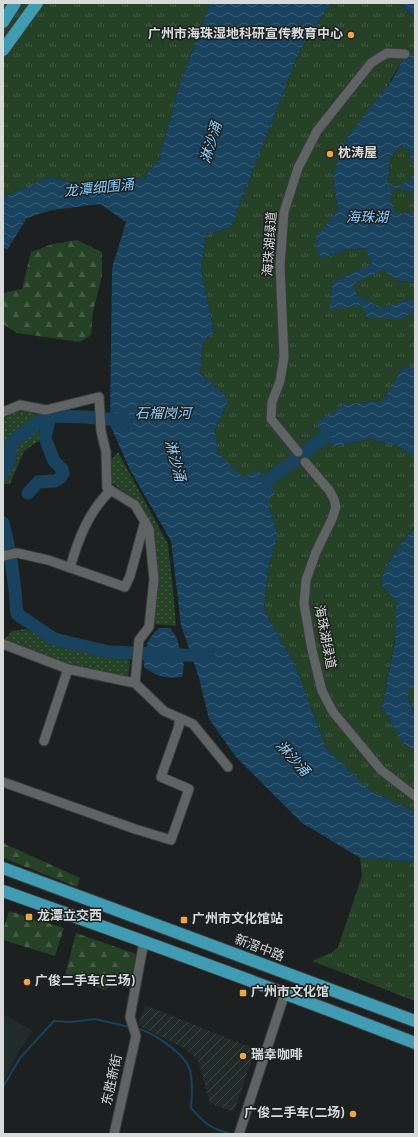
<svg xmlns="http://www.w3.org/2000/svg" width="418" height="1137" font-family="Overpass,'Noto Sans SC',sans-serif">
  <defs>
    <pattern id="industrial-furrows" width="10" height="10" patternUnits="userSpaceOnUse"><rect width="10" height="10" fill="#202b2a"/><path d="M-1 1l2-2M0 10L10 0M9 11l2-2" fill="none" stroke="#404948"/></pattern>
    <pattern id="grass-dots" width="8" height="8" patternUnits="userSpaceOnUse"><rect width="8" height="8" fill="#254126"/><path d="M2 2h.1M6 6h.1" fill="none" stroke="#445c45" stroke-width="1.8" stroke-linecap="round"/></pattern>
    <pattern id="forest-firs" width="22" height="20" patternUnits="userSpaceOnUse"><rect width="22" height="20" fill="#254126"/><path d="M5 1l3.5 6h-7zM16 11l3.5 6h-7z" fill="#445c45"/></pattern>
    <pattern id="park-tufts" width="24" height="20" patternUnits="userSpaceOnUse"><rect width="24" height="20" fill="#254126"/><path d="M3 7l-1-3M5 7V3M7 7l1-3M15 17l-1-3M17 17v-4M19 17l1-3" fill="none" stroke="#445c45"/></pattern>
    <pattern id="water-waves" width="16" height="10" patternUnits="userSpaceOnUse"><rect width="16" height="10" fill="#18425d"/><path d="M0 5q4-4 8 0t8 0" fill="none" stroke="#395d74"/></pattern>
  </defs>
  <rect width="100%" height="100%" fill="#1d2020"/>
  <path fill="#202b2a" d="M3,1014L33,1031L18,1053L3,1085Z"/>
  <path fill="url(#industrial-furrows)" d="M145,1005L255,1049L234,1112L210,1103L198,1060L184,1048L138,1025Z"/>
  <path fill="url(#grass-dots)" d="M22,409L39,415L40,440L24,451L10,484H3V459L4,457L3,454V423L6,414Z
    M118,452L168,544L173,589L176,626L155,624L152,526L134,499L112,483L110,462Z
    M26,629C59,645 94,653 130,660L128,678L72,667L4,640L12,631Z"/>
  <path fill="url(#forest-firs)" d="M77,240L102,252V276L93,312L91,335L80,342L17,333L3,324V293L22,289L31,252L53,244Z
    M3,843L80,878L77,887L3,858Z
    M9,911L64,928L55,956L3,940V930Z
    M76,933L136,954L130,985L117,983L104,990L65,975Z"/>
  <path fill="url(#park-tufts)" d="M3,3H210L179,87L159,159L144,178L74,183L50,177L3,197Z
    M331,3H400L415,19V51L402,61L333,177L338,212L322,259L347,250L366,248L372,264L333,282L362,305L400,320L415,312V366L403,367L383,401L345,404L333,447L370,439L400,447L415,458V526L389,561L397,603V629L382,707L403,743L415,752V811L372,792L326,748L296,667L264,610L268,569L278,535L268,503L219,455L215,430L228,401L200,374L203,343L214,332L201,268L206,235L231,227L300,50Z
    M401,146L408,148L415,174L402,185L388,186L390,158Z
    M396,188L409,192L415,196V211L397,216L390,197Z
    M384,269L395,280L415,283V298L382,308L357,295L354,284Z
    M410,688H415V713H414L408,697Z
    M360,858L415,862V1001L312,961L331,953L338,947L362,876Z"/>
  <path fill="url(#water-waves)" d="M210,3H331L300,50L231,227L206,235L201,268L214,332L203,343L200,374L223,393L228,401L215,430L219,454L243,477L257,470L268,481L275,492L268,503L278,535L268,569L264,610L296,667L326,748L372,792L415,811V862L360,858L302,823L236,757L209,719L199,678L181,625L171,541L130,470L110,425L112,268L126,222L100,204L52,210L27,218L7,250L3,247L4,233L3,232V197L50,177L74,183L144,178L159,159L179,87Z
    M400,3H415V19L414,17Z
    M415,51V174L408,148L401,146L390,158L388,186L402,185L415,174V196L409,192L396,188L390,197L397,215L415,211V283L395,280L384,270L354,284L357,295L382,308L415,298V312L400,320L367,317L362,305L329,310L333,282L372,264L365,248L347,250L322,259L317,251L316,236L338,212L333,177L342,144L392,80L402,61Z
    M415,366V458L400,447L370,439L333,447L316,424L345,404L383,401L403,367Z
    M415,527V688H410L408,697L413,712L415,713V752L403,743L382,707L395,641L397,603C394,596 387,592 383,586C376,572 407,537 415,527Z
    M159,628H170L177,638L184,665L182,677C164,678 159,678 144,667C145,649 145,641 159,628Z"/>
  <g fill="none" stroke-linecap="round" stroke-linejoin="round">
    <path stroke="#18425d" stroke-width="2" d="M136,1028C151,1031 180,1051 188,1065C193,1075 192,1097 191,1108C205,1124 211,1129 232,1134
      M3,1087L20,1058L54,1021L71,1022L95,1019L130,1027"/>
    <path stroke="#18425d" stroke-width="13" d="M3,473L9,461L12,442L47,416L86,417L127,421
      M268,481L325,437
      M28,493L38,482L55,481L60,478L63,473L62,469L54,461L45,438L50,416
      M3,523C11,553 15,583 17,614L54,639L109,652L208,656"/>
    <g stroke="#3a3c3c" stroke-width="11">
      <path id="minor" d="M3,412L20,405L46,410L99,397L101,431L106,452L107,488L135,505L149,529L154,579L149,627L139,640L135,683
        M298,452L271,419L272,402L280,381L284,357L280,266L284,212L298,168L317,131L371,63L387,53L405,54
        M305,462L329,490L334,499L336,507L332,519L316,552L306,580L304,604L312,650L322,691L333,712L381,770L415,796
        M3,556L17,553L48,560L125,587L130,576L145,521
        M70,568C78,539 89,511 111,490
        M3,644L68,669L135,683L164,711L193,724L228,767
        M44,741L68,669
        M3,782L135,829L171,840L189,789L161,777L179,726V718
        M114,1134L136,1036L130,1017L144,941
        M239,1134L285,993"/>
    </g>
    <g stroke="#3a3c3c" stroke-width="14">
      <path id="highway" d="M3,22L15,3
        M3,50L37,3
        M3,868L415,1021
        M3,891C141,940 278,990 415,1043"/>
    </g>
    <use href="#minor" stroke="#606363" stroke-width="9"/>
    <use href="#highway" stroke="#409cb2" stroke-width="12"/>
  </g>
  <g fill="#eea73d" stroke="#1d2020" stroke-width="1.5">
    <circle cx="351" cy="35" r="4"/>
    <circle cx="330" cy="154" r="4"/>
    <rect x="25" y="913" width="8" height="8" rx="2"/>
    <rect x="180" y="916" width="8" height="8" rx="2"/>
    <circle cx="27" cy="982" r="4"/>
    <rect x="239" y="989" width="8" height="8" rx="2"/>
    <circle cx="243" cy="1056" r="4"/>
    <circle cx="353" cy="1114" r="4"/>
  </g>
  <g text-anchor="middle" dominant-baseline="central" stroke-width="3" stroke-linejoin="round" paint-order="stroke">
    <g font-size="13" font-weight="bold" fill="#d8dada" stroke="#1d2020" text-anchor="start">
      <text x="343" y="35" text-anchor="end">广州市海珠湿地科研宣传教育中心</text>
      <text x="338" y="154">枕涛屋</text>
      <text x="37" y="917">龙潭立交西</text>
      <text x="192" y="920">广州市文化馆站</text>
      <text x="35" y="982">广俊二手车(三场)</text>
      <text x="251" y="993">广州市文化馆</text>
      <text x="251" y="1056">瑞幸咖啡</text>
      <text x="345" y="1114" text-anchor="end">广俊二手车(二场)</text>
    </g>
    <g font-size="13" fill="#d8dada" stroke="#1d2020">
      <text transform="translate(271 244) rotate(-86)">海珠湖绿道</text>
      <text transform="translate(324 637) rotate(79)">海珠湖绿道</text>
      <text transform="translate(259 949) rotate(21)">新滘中路</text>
      <text transform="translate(113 1080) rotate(-78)">东胜新街</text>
    </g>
    <g font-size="14" font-style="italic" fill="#89ccfb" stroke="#1d2020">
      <text transform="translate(212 143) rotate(-73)">淋沙涌</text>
      <text transform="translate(99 189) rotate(-6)">龙潭细围涌</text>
      <text x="367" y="218">海珠湖</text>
      <text x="163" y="414">石榴岗河</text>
      <text transform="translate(174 461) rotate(75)">淋沙涌</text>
      <text transform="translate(292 759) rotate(48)">淋沙涌</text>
    </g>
  </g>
  <rect width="418" height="1137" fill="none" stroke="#d8dada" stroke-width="8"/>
</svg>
